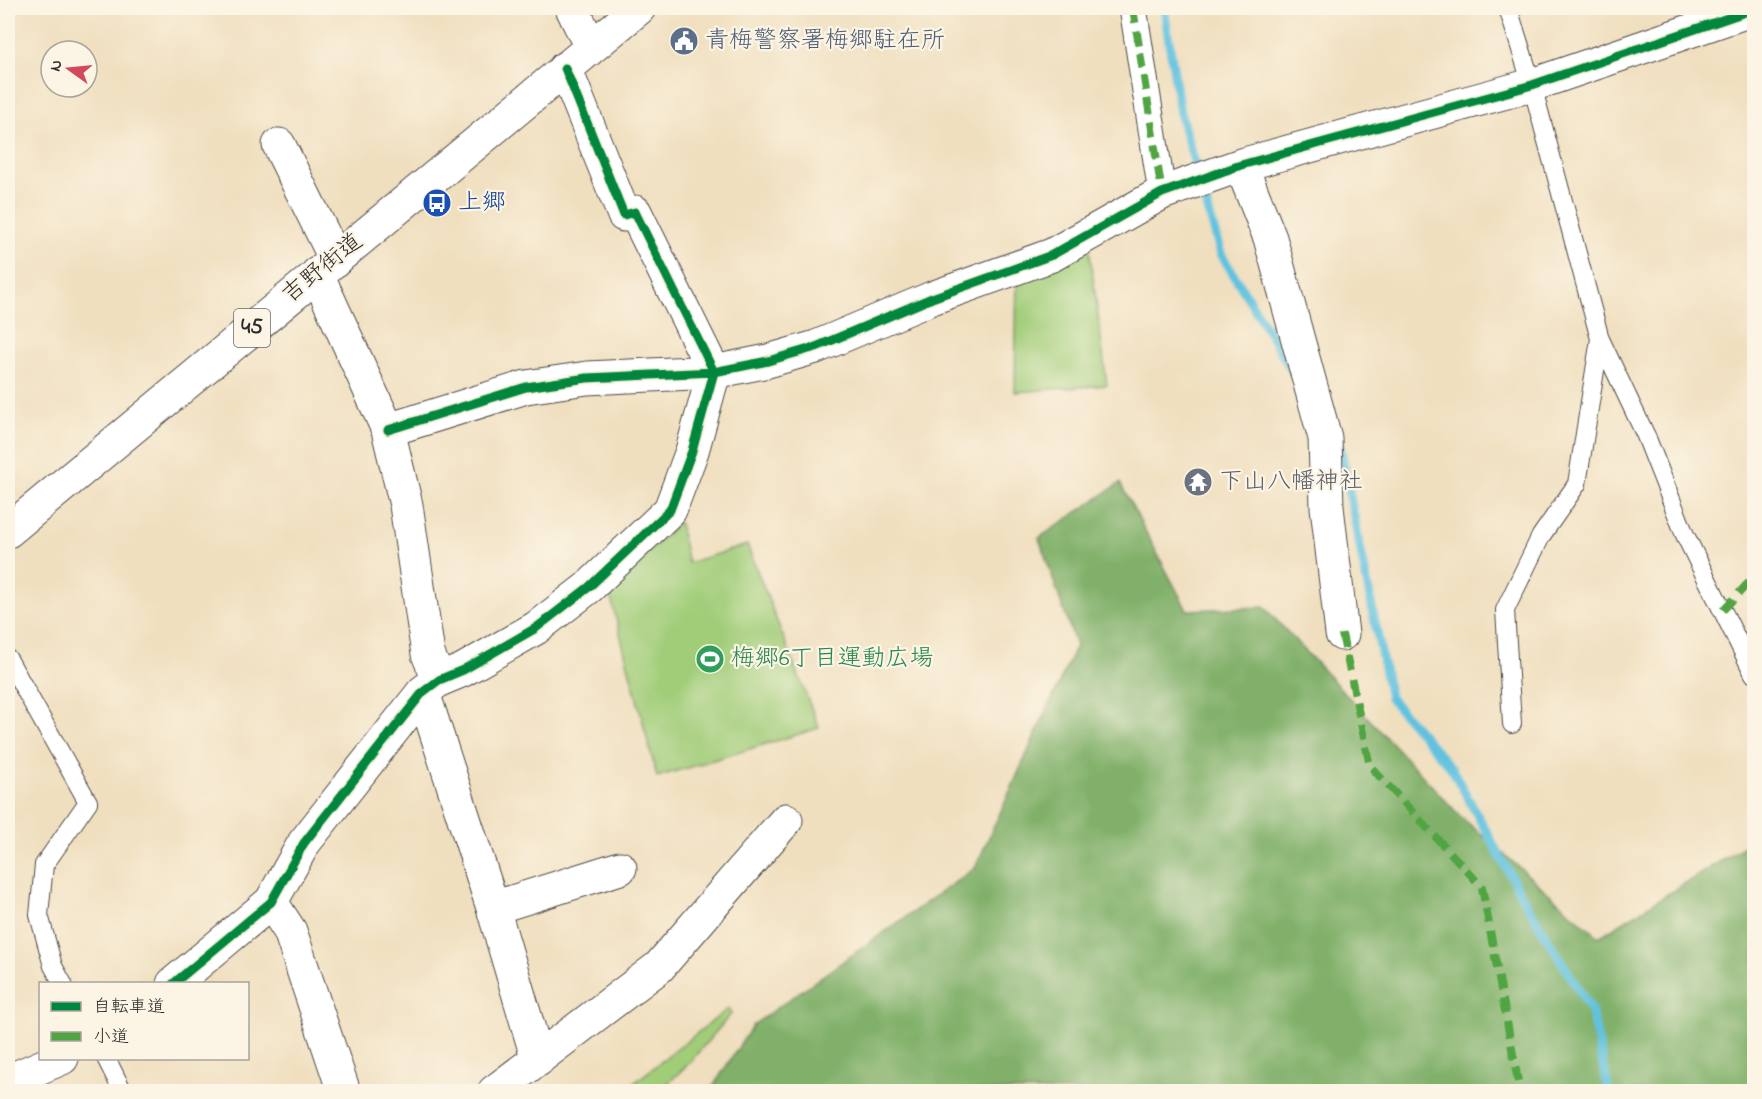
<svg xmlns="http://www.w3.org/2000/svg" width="1762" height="1099" font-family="'Indie Flower','Klee One',sans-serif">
  <rect width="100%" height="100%" fill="#fcf5e5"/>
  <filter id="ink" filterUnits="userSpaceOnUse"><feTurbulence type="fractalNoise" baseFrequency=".0167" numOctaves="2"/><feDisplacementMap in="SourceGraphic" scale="12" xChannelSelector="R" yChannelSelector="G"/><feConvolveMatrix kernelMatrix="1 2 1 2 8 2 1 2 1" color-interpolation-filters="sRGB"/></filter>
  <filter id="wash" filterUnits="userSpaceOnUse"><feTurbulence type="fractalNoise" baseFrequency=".008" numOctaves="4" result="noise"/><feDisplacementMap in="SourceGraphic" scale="24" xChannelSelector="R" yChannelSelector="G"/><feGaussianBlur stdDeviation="1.35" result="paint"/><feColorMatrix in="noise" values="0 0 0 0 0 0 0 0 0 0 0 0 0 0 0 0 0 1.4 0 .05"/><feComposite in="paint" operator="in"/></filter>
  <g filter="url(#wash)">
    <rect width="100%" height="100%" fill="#f0dfbf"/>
    <path fill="#a1cd79" stroke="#667c52" stroke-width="1.5" d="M1089,246L1107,385L1015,392L1017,276Z
      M679,522L688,563L747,545L819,728L657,777L609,591Z
      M729,1008L731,1014L690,1062L660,1091H624Z"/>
    <path fill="#80b069" stroke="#566e4a" stroke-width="1.5" d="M1120,483L1187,610L1264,607L1460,816L1599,937L1754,840V1091H710L753,1025L975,868L1076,646L1039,538Z"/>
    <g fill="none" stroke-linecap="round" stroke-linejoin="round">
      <path stroke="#60c2df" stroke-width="9" d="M1164,8L1180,113L1221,254L1293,372
        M1338,445L1341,451L1390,698L1452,769L1524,900L1591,1010L1609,1092"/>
    </g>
  </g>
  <g filter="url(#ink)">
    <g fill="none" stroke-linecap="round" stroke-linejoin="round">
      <g stroke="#494641" stroke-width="20">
        <path id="service" d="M1508,8L1532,85L1600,339L1646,436L1685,535L1754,674
          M8,659L88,802L44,865L39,915L53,966L63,984
          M1512,724L1505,610L1541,536L1577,484L1600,339
          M106,1058L123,1092"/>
      </g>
      <g stroke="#494641" stroke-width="29">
        <path id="pedestrian" d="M1133,8L1162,193"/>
      </g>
      <g stroke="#494641" stroke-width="35">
        <path id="minor" d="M572,8L591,47
          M279,145L336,260
          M1241,165L1270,238L1325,438L1327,507L1342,634
          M317,274L388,430L406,505L428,654L439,680
          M388,430L526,387L587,378L714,372L768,361L816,347L932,298L1052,255L1162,193L1241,165L1532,85L1754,9
          M423,692L493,908L538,1060
          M271,902L290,931L344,1092
          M493,908L620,868
          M173,984L271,902L304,843L423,692L439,680L463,670L536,628L589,587L670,510L692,451L714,372L635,212L624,215L565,68
          M8,1081L62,1058
          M494,1092L659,967L786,820"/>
      </g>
      <g stroke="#494641" stroke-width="35">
        <path id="primary" d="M8,531L639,8"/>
      </g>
      <use href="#service" stroke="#fff" stroke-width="18"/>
      <use href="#pedestrian" stroke="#fff" stroke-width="27"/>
      <use href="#minor" stroke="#fff" stroke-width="33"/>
      <use href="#primary" stroke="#fff" stroke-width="33"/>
      <path stroke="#51a443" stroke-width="8" stroke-dasharray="15 8" stroke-linecap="butt" d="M1133,8L1162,193
        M1723,610L1754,577
        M1342,634L1370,766L1482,887L1520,1092"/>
      <g stroke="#fcf5e5" stroke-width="13">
        <path id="cycleway" d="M388,430L526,387L587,378L714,372L768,361L816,347L932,298L1052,255L1162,193L1241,165L1532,85L1754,9
          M173,984L271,902L304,843L423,692L439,680L463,670L536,628L589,587L670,510L692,451L714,372L635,212L624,215L565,68"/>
      </g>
      <use href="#cycleway" stroke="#00873e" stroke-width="9"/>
    </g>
  </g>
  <defs>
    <g id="civic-disc" transform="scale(1.5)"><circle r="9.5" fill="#5c6f8a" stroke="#fcf5e5"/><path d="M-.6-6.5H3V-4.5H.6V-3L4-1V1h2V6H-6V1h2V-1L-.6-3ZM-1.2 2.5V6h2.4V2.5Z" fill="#fff"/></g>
    <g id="bus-disc" transform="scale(1.5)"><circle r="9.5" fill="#1a4fb4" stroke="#fcf5e5"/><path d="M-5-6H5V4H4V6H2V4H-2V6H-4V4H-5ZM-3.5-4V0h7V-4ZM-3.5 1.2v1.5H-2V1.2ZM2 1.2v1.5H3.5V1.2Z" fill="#fff"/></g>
    <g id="temple-disc" transform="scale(1.5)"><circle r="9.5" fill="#6b7280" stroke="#fcf5e5"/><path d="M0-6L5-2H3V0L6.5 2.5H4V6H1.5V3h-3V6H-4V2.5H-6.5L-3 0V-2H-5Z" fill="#fff"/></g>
    <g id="stadium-disc" transform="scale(1.5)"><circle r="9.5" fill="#2e9e5b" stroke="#fcf5e5"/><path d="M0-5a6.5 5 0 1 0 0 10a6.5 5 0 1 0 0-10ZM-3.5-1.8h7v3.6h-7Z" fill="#fff"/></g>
  </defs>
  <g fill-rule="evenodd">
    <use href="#civic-disc" x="684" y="41"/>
    <use href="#bus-disc" x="437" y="203"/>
    <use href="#temple-disc" x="1198" y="482"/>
    <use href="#stadium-disc" x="710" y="659"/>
  </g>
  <g text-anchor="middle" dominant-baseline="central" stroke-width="4.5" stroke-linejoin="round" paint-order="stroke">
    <rect fill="#fcf5e5" stroke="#6a6863" stroke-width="1.5" x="234" y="309" width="36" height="38" rx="4.5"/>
    <g font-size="22" font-weight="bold" fill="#2b2b2b">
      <text x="252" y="328">45</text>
    </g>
    <g font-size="24" fill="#4e5e75" stroke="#fcf5e5" text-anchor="start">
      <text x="705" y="41">青梅警察署梅郷駐在所</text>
    </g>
    <g font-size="24" fill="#164399" stroke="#fcf5e5" text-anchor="start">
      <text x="458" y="203">上郷</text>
    </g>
    <g font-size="24" fill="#2b2b2b" stroke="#fcf5e5">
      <text transform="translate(323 269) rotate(-39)">吉野街道</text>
    </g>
    <g font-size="24" fill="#5b616d" stroke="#fcf5e5" text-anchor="start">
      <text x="1219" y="482">下山八幡神社</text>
    </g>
    <g font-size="24" fill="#27864d" stroke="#fcf5e5" text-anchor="start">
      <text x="731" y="659">梅郷6丁目運動広場</text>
    </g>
  </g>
  <rect width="1762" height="1099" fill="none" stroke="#fcf5e5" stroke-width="30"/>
  <rect x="39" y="982" width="210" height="78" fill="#fcf5e5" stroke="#a8a49b" stroke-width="1.5"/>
  <rect x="51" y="1002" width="30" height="9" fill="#00873e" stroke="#a8a49b" stroke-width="1.5"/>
  <text x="93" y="1012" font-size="18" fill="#2b2b2b">自転車道</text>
  <rect x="51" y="1032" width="30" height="9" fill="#51a443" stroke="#a8a49b" stroke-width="1.5"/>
  <text x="93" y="1042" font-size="18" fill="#2b2b2b">小道</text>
  <g transform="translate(69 69) rotate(285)"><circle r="28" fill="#fcf5e5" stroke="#a8a49b" stroke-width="1.5"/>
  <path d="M0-4.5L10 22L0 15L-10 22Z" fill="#d1495b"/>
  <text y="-9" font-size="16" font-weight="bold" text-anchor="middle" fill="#2b2b2b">N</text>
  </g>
</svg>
